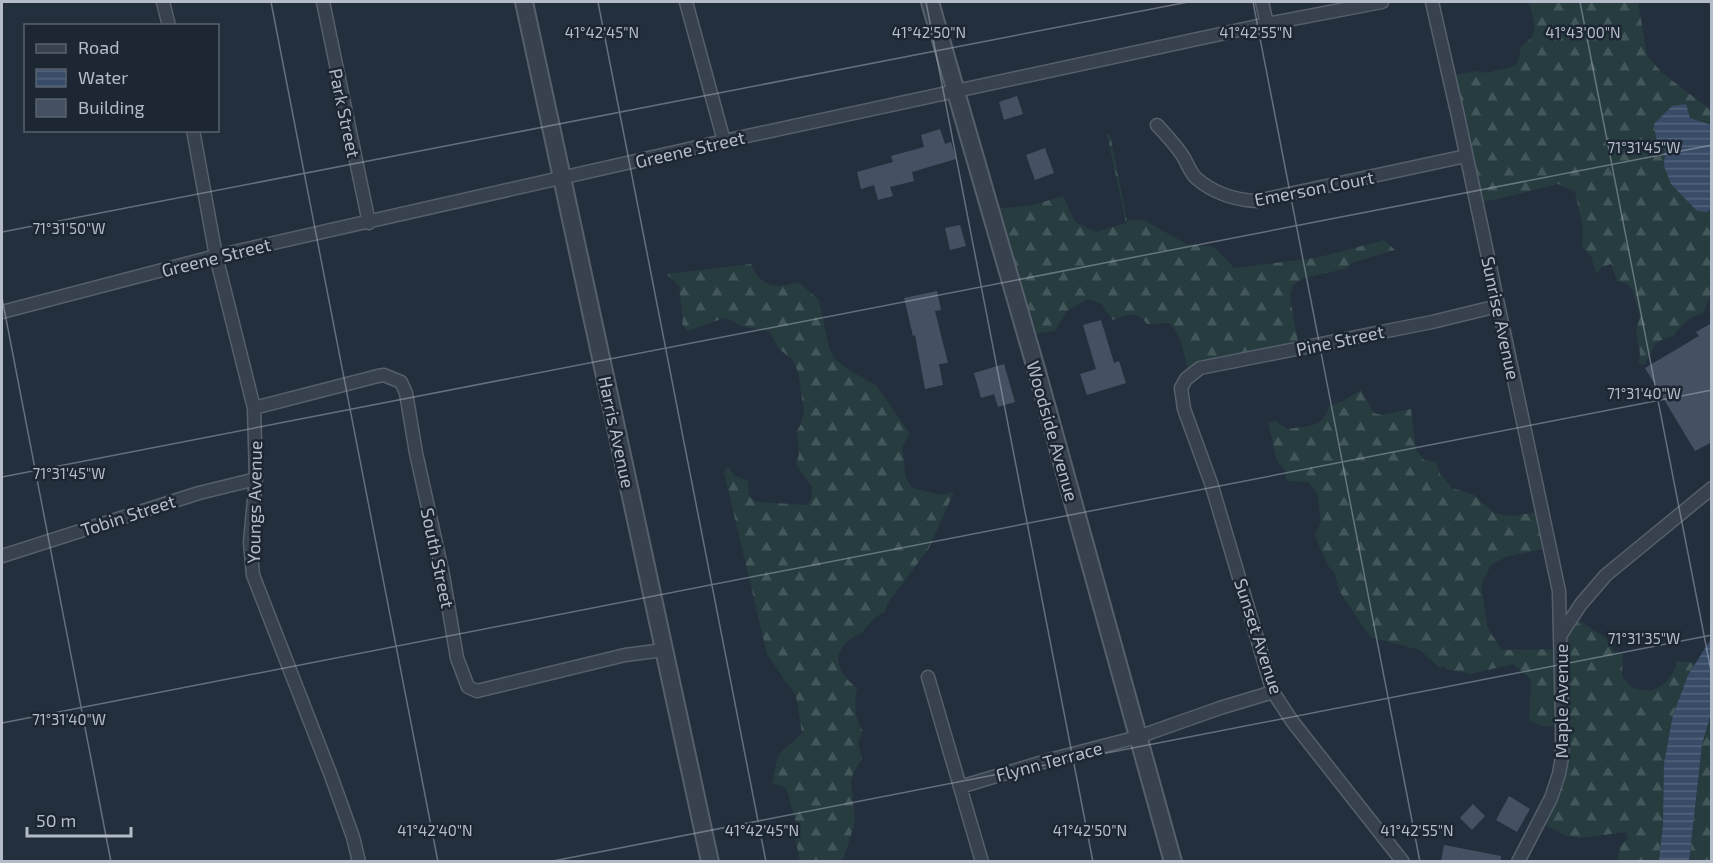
<svg xmlns="http://www.w3.org/2000/svg" width="1713" height="863" font-family="'Exo 2',sans-serif">
  <defs>
    <pattern id="forest-firs" width="22" height="20" patternUnits="userSpaceOnUse" patternTransform="scale(1.5)"><rect width="22" height="20" fill="#263c3f"/><path d="M5 1l3.5 6h-7zM16 11l3.5 6h-7z" fill="#435659"/></pattern>
    <pattern id="water-rules" width="6" height="5" patternUnits="userSpaceOnUse" patternTransform="scale(1.5)"><rect width="6" height="5" fill="#394c67"/><path d="M0 2.5h6" fill="none" stroke="#53647b"/></pattern>
  </defs>
  <rect width="100%" height="100%" fill="#242f3e"/>
  <path fill="url(#forest-firs)" d="M1529,2H1638L1647,55L1661,72L1712,111L1711,125L1690,118L1688,115L1665,149L1664,166L1707,212L1711,209L1712,293L1703,313C1690,317 1681,324 1674,336C1648,343 1658,346 1644,365L1638,363L1640,354L1636,329L1640,318L1633,290L1625,283L1617,281L1611,264L1602,267L1596,274L1591,256L1582,247L1583,229L1575,192L1558,184L1502,198L1479,202L1452,75L1479,71L1487,73L1515,66L1518,61L1521,47L1532,37L1535,26Z
    M1107,134H1110L1127,221L1144,220L1186,244L1214,247L1234,268L1316,258L1384,240L1395,250L1352,263L1344,269L1304,278L1293,285L1290,296L1299,348L1189,374L1181,341L1170,323L1147,324C1137,310 1127,314 1113,320L1100,303L1087,299L1068,310L1055,331L1028,335L992,209L1033,205L1063,196L1075,222L1096,232L1126,223Z
    M751,264C761,288 776,289 798,282L819,300L829,348L834,358L850,371L876,385L910,434L902,446L906,478L912,488L941,495L954,492L929,548L887,604L885,612C874,616 872,622 864,630C860,635 853,636 848,641C829,658 841,675 857,688C854,704 854,717 863,731L858,743L862,759L853,774L851,782L855,822L844,857L839,861H800L794,834L797,827L787,790L782,786L772,784L778,755L802,733L796,696L767,654L724,472L728,467L735,476L748,481L749,496L756,502L806,505L811,500L812,487L796,464L799,454L797,431L801,424L804,412L798,372L792,359L779,349L769,331L740,326L731,320L724,318L688,331L682,324L683,319L679,286L667,274Z
    M1361,390L1374,413L1382,415L1411,409L1416,450L1424,460L1436,462L1440,474L1452,488L1474,495L1494,513L1513,516L1543,511L1551,547L1506,557L1491,565L1481,585L1488,629L1502,650L1556,649L1575,618L1606,638L1614,652L1623,654L1622,676L1632,688C1638,689 1647,691 1652,690C1666,686 1675,673 1677,661L1695,663L1688,675L1673,715L1659,861H1618L1620,846L1628,839L1626,832L1580,838L1566,836L1542,823L1553,799L1562,727L1542,726L1529,720L1531,679L1513,664L1471,674L1445,669V666L1440,668L1420,650L1370,637L1340,592L1334,571L1328,566L1315,536L1321,522L1317,493L1308,482L1287,481L1284,469L1277,461L1268,422L1276,421L1287,429C1307,426 1324,428 1329,406L1343,401Z
    M1711,713V861L1689,862L1702,745Z"/>
  <path fill="url(#water-rules)" d="M1686,104L1690,118L1711,125V209L1707,212L1697,211L1671,184L1664,166L1665,149L1657,143L1654,124L1672,106Z
    M1711,639V713L1702,745L1689,861H1659L1663,824L1664,763L1673,715L1688,675Z"/>
  <path fill="#455162" d="M1017,96L1023,114L1004,120L999,102Z
    M940,129L945,144L951,142L956,159L912,172L914,181L890,187L893,196L878,200L874,185L861,189L857,172L893,162L891,156L924,147L921,135Z
    M1045,148L1054,173L1035,180L1026,155Z
    M960,225L966,246L950,250L945,228Z
    M937,291L941,310L935,311L948,363L939,364L943,385L925,389L915,335L913,336L904,298Z
    M1101,320L1114,363L1119,361L1126,383L1087,395L1080,374L1096,369L1083,325Z
    M1712,323V442L1695,451L1645,368L1699,336L1696,332Z
    M1004,364L1015,402L998,407L994,394L981,398L974,373Z
    M1509,796L1530,809L1517,832L1496,820Z
    M1473,804L1485,816L1472,830L1460,818Z
    M1444,845L1501,856V861H1441Z"/>
  <g fill="none" stroke-linecap="round" stroke-linejoin="round">
    <g stroke="#565f6c" stroke-width="15">
      <path id="minor" d="M163,2L169,26
        M323,2L369,223
        M686,2L724,141
        M1262,2L1267,24
        M1432,2L1458,116L1559,591L1560,636
        M1157,125C1166,135 1177,146 1184,158C1188,165 1190,172 1196,178C1213,193 1236,200 1257,201L1466,156
        M193,130L216,256L254,408L256,479L250,542L253,575L330,773L353,837L359,862
        M2,312L216,256L724,141L1267,24L1382,2
        M254,408L378,376L384,375L401,382L406,393L416,453L443,575L457,658L468,687L477,691L625,655L664,650
        M2,556L199,493L256,479
        M928,677L982,862
        M960,787L1053,759L1138,737L1220,708L1273,692
        M1403,862L1292,721L1273,692L1211,483L1184,409L1181,388L1186,379L1200,368L1432,322L1498,306
        M1518,862L1551,798L1559,774L1562,757V721L1560,636L1581,604L1606,575L1712,488"/>
    </g>
    <g stroke="#565f6c" stroke-width="20">
      <path id="tertiary" d="M524,2L710,862
        M930,2L1037,372L1173,862"/>
    </g>
    <use href="#minor" stroke="#38414e" stroke-width="12"/>
    <use href="#tertiary" stroke="#38414e" stroke-width="16"/>
  </g>
  <path fill="none" stroke="#b4bcc9" stroke-width="1.5" stroke-opacity="0.45" d="M271,2L438,862M598,2L766,862M926,2L1093,862M1253,2L1420,862M1580,2L1712,676M2,232L1188,2M2,298L111,862M2,477L1712,145M2,723L1712,390M548,862L1712,635"/>
  <g text-anchor="middle" dominant-baseline="central" stroke-width="5" stroke-linejoin="round" paint-order="stroke">
    <g font-size="18" fill="#b4bcc9" stroke="#1d2633">
      <text transform="translate(345 113) rotate(78)">Park Street</text>
      <text transform="translate(690 149) rotate(-13)">Greene Street</text>
      <text transform="translate(1314 188) rotate(-11)">Emerson Court</text>
      <text transform="translate(216 257) rotate(-14)">Greene Street</text>
      <text transform="translate(1501 318) rotate(78)">Sunrise Avenue</text>
      <text transform="translate(1340 340) rotate(-12)">Pine Street</text>
      <text transform="translate(1053 431) rotate(74)">Woodside Avenue</text>
      <text transform="translate(617 432) rotate(78)">Harris Avenue</text>
      <text transform="translate(254 502) rotate(-89)">Youngs Avenue</text>
      <text transform="translate(128 515) rotate(-18)">Tobin Street</text>
      <text transform="translate(438 558) rotate(78)">South Street</text>
      <text transform="translate(1259 636) rotate(72)">Sunset Avenue</text>
      <text transform="translate(1561 701) rotate(-90)">Maple Avenue</text>
      <text transform="translate(1049 761) rotate(-15)">Flynn Terrace</text>
    </g>
  </g>
  <g font-size="15" text-anchor="middle" fill="#b4bcc9" stroke="#1d2633" stroke-width="5" stroke-linejoin="round" paint-order="stroke">
    <text x="602" y="38">41°42'45"N</text>
    <text x="929" y="38">41°42'50"N</text>
    <text x="1256" y="38">41°42'55"N</text>
    <text x="1583" y="38">41°43'00"N</text>
    <text x="1644" y="153">71°31'45"W</text>
    <text x="69" y="234">71°31'50"W</text>
    <text x="1644" y="399">71°31'40"W</text>
    <text x="69" y="479">71°31'45"W</text>
    <text x="1644" y="644">71°31'35"W</text>
    <text x="69" y="725">71°31'40"W</text>
    <text x="435" y="836">41°42'40"N</text>
    <text x="762" y="836">41°42'45"N</text>
    <text x="1090" y="836">41°42'50"N</text>
    <text x="1417" y="836">41°42'55"N</text>
  </g>
  <rect width="1713" height="863" fill="none" stroke="#b4bcc9" stroke-width="6"/>
  <rect x="24" y="24" width="195" height="108" fill="#1d2633" stroke="#59626f" stroke-width="1.5"/>
  <rect x="36" y="44" width="30" height="9" fill="#38414e" stroke="#59626f" stroke-width="1.5"/>
  <text x="78" y="54" font-size="18" fill="#b4bcc9">Road</text>
  <rect x="36" y="69" width="30" height="18" fill="url(#water-rules)" stroke="#59626f" stroke-width="1.5"/>
  <text x="78" y="84" font-size="18" fill="#b4bcc9">Water</text>
  <rect x="36" y="99" width="30" height="18" fill="#455162" stroke="#59626f" stroke-width="1.5"/>
  <text x="78" y="114" font-size="18" fill="#b4bcc9">Building</text>
  <path d="M27 827v9h104v-9" fill="none" stroke="#b4bcc9" stroke-width="3"/>
  <text x="36" y="827" font-size="18" fill="#b4bcc9" stroke="#1d2633" stroke-width="4.5" paint-order="stroke">50 m</text>
</svg>
